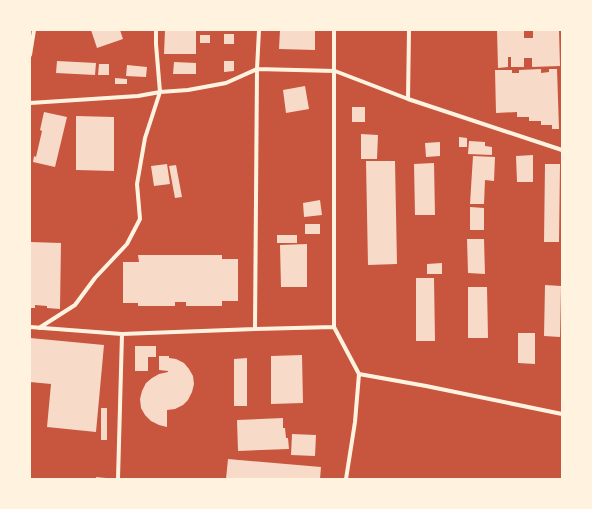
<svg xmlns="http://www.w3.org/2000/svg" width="592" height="509" font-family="'Work Sans',sans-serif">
  <rect width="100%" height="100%" fill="#c8553d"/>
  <path fill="#f7dbc8" d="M91,30H120L123,39L97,48Z
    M165,30H196V54H164Z
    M280,30H315V50L279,49Z
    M497,30H524V38H533V30H559L560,66L532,67V58H524V67H511V57H508V67L498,68Z
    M224,34H234V44H224Z
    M200,35H210V43H200Z
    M57,61L96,63L95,75L56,73Z
    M224,61H234V71L224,72Z
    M174,62L196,63V74H173Z
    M99,64H109V75H98Z
    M127,65L147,67L146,77L126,76Z
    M541,69V73L549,72V69H557L559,129H552V125H541V121H529V117H517V112L496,113L495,70H512V73H519V70Z
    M115,78L127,79V84H115Z
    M305,86L309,109L286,113L283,90Z
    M352,107H365V122H352Z
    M44,112L67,117L55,167L33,162L34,156L36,157L42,131L40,130Z
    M76,116L114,117V171L76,170Z
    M361,134L378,135L377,159H361Z
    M459,137L467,138V147H459Z
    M469,141L485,142V146L492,147V155L468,154Z
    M440,142V156L426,157L425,143Z
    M533,155V182H517L516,156Z
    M473,156L495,157L494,181L485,180L484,204H470Z
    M366,161H395L397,264L368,265Z
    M434,163L435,215H415L414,164Z
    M167,164L170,184L154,186L151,166Z
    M545,164H560L559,242H544Z
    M176,165L182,197L175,198L169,166Z
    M320,200L322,215L304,217L303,203Z
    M470,207L484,208V230H470Z
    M305,224H320V234H305Z
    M277,235H297V243H277Z
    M467,239H484L485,274L468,273Z
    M30,242L61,243L60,309L47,308V306L35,305V308H30Z
    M307,244V287H281L280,245Z
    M138,255H222V259H238V301H222V306H186V302H175V306H138V303H123V262H139Z
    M442,263V274H427V264Z
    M416,278H434L435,341H416Z
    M545,285L561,286L560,337L544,336Z
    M468,287H487L488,338H468Z
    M518,333H535V364L518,363Z
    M30,338L104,345L96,432L47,427L51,384L30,382Z
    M135,346H156V357H148V371H135Z
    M302,355L303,403L271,404V356Z
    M159,356H169V358L176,359L184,363L189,369L193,376L194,384L192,392L188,400L183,405L175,409L167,410V427L159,425L151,421L145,415L141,408L140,399L142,391L146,383L152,378L159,374L168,372V371L159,370Z
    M247,358V406H234V359Z
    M101,408H107V440H101Z
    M283,418V428H285L286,438H288L289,449L238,451L237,420Z
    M292,434L316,435L315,456L291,455Z
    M228,459L321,467L320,479H226Z
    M96,477L106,478V479H96Z"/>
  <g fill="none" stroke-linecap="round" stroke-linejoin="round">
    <path stroke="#fff3e0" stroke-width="4" d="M334,30V327L359,374L355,422L346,479
      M30,55L34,30
      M408,99L409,30
      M30,103L138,96L160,92L188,90L226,83L257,69L335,71L408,99L562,150
      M30,327L122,334L255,329L334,327
      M39,328L75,305L95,278L127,244L140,219L137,184L145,138L160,92L156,44V30
      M255,329L257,69L259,30
      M359,374L426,386L562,414
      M118,479L122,334"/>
  </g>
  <rect width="592" height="509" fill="none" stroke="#fff3e0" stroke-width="62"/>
</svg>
